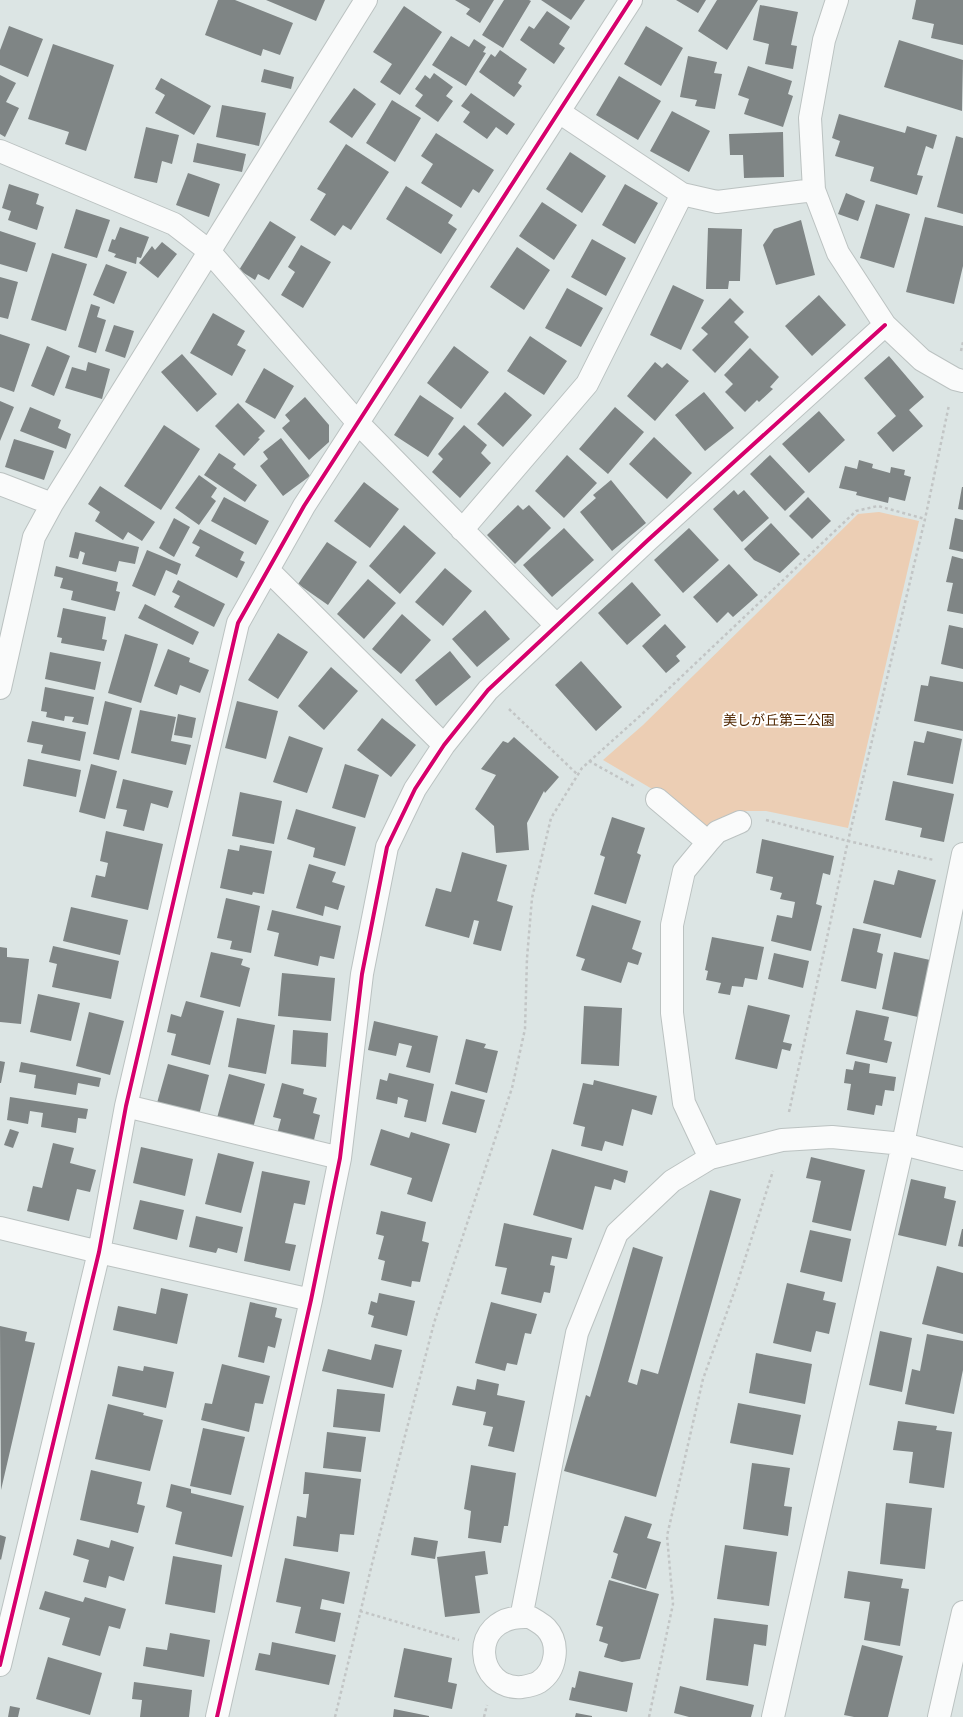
<svg xmlns="http://www.w3.org/2000/svg" width="963" height="1717" font-family="'Sofia Sans Condensed','Noto Sans JP',sans-serif">
  <rect width="100%" height="100%" fill="#dce5e4"/>
  <path fill="#ecceb4" d="M879,512L919,521L848,828L766,811H737L706,828L664,796L603,760L643,725L858,514Z"/>
  <path fill="#7f8585" d="M218,0H235L293,23L280,55L263,49L261,56L205,35Z
    M266,0H325L316,21Z
    M455,0H494L480,23L466,14L470,9Z
    M504,0H529L531,1L503,48L482,35Z
    M541,0H585L571,20Z
    M676,0H706L698,13Z
    M717,0H758L727,50L698,31Z
    M916,0H963V45L931,38L934,24L912,19Z
    M760,5L798,12L791,45L797,46L793,69L765,64L769,44L753,40Z
    M404,6L442,32L400,95L380,82L392,64L373,52Z
    M547,11L570,27L559,44L565,48L554,64L520,40L529,26L534,29Z
    M9,26L43,39L28,77L0,65V50Z
    M646,26L683,48L661,86L624,64Z
    M451,36L469,47L474,39L486,47L483,52L486,53L466,86L432,65Z
    M899,40L963,60L962,111L884,87Z
    M53,44L114,65L86,151L65,144L69,132L28,119Z
    M500,50L527,69L518,83L522,86L514,97L479,72L491,54L495,57Z
    M688,56L717,62L714,73L722,74L715,109L695,106L697,100L680,97Z
    M748,66L792,81L788,94L793,96L783,127L744,114L749,99L738,95Z
    M264,69L294,77L291,89L261,82Z
    M434,73L453,87L446,96L453,101L438,122L415,106L423,95L415,89L425,75L430,79Z
    M0,75L16,83L6,102L19,108L5,137L0,134Z
    M619,76L661,101L638,140L596,115Z
    M161,78L211,106L194,135L155,113L165,95L155,89Z
    M354,88L376,104L352,138L329,122Z
    M471,93L515,124L507,135L496,127L487,139L463,122L470,112L461,106Z
    M392,100L421,118L395,162L366,143Z
    M222,105L266,113L259,146L216,137Z
    M672,111L710,131L689,172L650,151Z
    M839,114L905,133L907,126L937,135L933,149L926,146L917,175L923,176L917,195L870,181L874,167L835,156L840,141L832,138Z
    M146,127L179,135L172,164L162,161L157,183L134,178Z
    M783,132L784,177L744,178L743,155H730L729,134Z
    M436,133L494,170L479,193L473,189L461,208L421,183L433,164L421,156Z
    M956,136L963,138V214L937,207Z
    M197,143L246,154L242,172L193,162Z
    M346,144L389,172L351,230L343,225L335,236L310,220L326,194L317,189Z
    M570,152L606,176L582,213L546,189Z
    M188,173L220,184L209,217L176,205Z
    M9,184L39,194L36,204L44,207L37,230L8,220L11,211L2,208Z
    M625,184L658,203L635,244L602,225Z
    M406,186L453,215L448,223L457,229L441,254L386,219Z
    M846,193L865,201L858,221L838,214Z
    M542,202L577,225L554,260L519,236Z
    M876,204L910,214L894,268L860,258Z
    M76,209L110,220L97,258L64,248Z
    M925,217L963,226V266L954,304L906,292Z
    M801,220L815,275L776,285L763,245L774,229Z
    M270,221L296,237L269,280L258,274L255,280L239,270Z
    M120,227L149,237L141,258L137,257L136,264L114,257L116,254L108,251L112,239L115,240Z
    M708,228L742,229L740,281H729L728,289H706Z
    M0,231L36,243L27,272L0,264Z
    M592,239L626,258L606,296L571,277Z
    M162,242L177,254L158,278L139,263L152,246L155,250Z
    M301,245L331,262L303,308L281,295L295,272L288,267Z
    M517,247L550,270L524,310L490,287Z
    M52,253L87,264L66,331L31,320Z
    M106,264L127,272L114,304L93,295Z
    M0,277L18,282L8,319L0,317Z
    M673,285L704,300L681,350L650,335Z
    M567,288L603,308L581,347L545,328Z
    M819,295L846,325L812,356L785,326Z
    M730,298L744,312L734,322L749,337L715,373L692,350L708,334L701,328Z
    M91,304L100,307L97,317L106,320L96,353L78,347Z
    M213,313L245,331L237,345L246,350L232,376L190,353Z
    M114,325L134,331L125,358L105,351Z
    M0,334L30,344L14,392L0,387Z
    M530,336L567,361L544,395L507,371Z
    M47,346L70,356L54,396L31,386Z
    M454,346L489,372L461,409L427,383Z
    M750,348L779,377L770,387L773,389L759,402L757,400L745,412L725,392L733,384L724,375Z
    M182,354L217,394L197,412L161,372Z
    M889,356L924,397L909,410L923,426L893,452L877,433L896,416L864,378Z
    M88,362L110,369L102,399L65,388L72,367L86,371Z
    M655,362L662,368L667,363L689,381L655,421L627,396Z
    M264,368L294,386L275,419L245,402Z
    M505,392L532,415L503,447L477,424Z
    M704,392L734,428L705,451L675,415Z
    M420,395L454,418L428,457L394,435Z
    M305,397L329,425V442L309,460L282,428L290,421L285,415Z
    M0,401L14,407L0,441Z
    M238,403L265,431L258,438L260,439L244,456L215,426Z
    M30,407L61,420L58,428L71,434L66,449L20,431Z
    M615,407L644,432L608,474L579,449Z
    M819,411L845,440L809,473L782,444Z
    M164,425L200,449L161,510L124,486Z
    M464,425L487,445L481,453L491,463L460,498L432,472L443,459L438,454Z
    M654,437L692,473L667,499L629,464Z
    M281,438L310,476L283,496L260,466L268,459L263,452Z
    M14,439L54,451L44,480L5,467Z
    M219,453L236,464L233,468L257,485L245,502L204,475Z
    M567,455L597,483L564,518L535,491Z
    M770,455L805,492L785,511L750,474Z
    M859,460L873,464L872,468L890,473L891,467L905,470L904,475L911,477L905,501L889,497L888,503L856,495L857,492L839,488L845,466L857,469Z
    M199,475L217,488L211,497L216,501L199,525L175,508Z
    M611,480L646,523L612,551L580,512L596,498L593,495Z
    M364,482L399,509L370,548L334,521Z
    M100,486L155,522L142,541L128,532L123,540L95,521L100,512L88,504Z
    M962,487H963V510L958,509Z
    M734,490L738,495L744,490L769,518L742,542L713,509Z
    M224,497L269,521L256,545L211,521Z
    M808,497L831,521L812,539L789,516Z
    M518,505L523,510L529,505L551,528L515,564L487,535Z
    M174,518L190,527L174,557L159,548Z
    M955,518L963,520V552L949,549Z
    M771,523L800,554L780,573L754,560L744,549Z
    M404,525L436,553L400,594L369,566Z
    M564,528L594,560L552,597L523,565Z
    M689,528L719,560L683,593L654,560Z
    M200,529L244,552L240,560L245,562L237,578L195,556L200,547L192,543Z
    M75,532L139,547L135,564L119,561L116,572L82,564L85,553L80,551L78,559L69,557Z
    M327,542L357,562L328,605L298,584Z
    M147,550L181,564L177,575L166,570L155,596L132,586Z
    M952,556L963,559V614L947,611L953,583L946,582Z
    M729,564L758,595L733,617L728,612L717,623L693,597Z
    M56,566L118,582L116,591L120,592L115,611L71,600L73,591L60,588L63,578L54,576Z
    M445,568L472,591L443,626L415,602Z
    M368,579L396,603L364,639L337,614Z
    M178,580L225,604L214,627L174,607L180,596L172,592Z
    M632,582L661,615L627,645L598,613Z
    M145,604L199,632L193,645L138,618Z
    M63,608L106,617L102,639L107,640L104,651L61,643L62,638L57,637Z
    M485,610L510,639L477,667L452,639Z
    M402,614L431,640L401,674L372,649Z
    M665,624L686,647L676,656L680,661L666,673L642,646Z
    M949,625L963,628V669L941,664Z
    M278,633L308,652L278,699L248,680Z
    M125,634L158,644L141,703L108,693Z
    M168,649L190,658L189,662L209,670L200,693L180,685L177,695L154,686Z
    M450,651L471,677L436,706L415,680Z
    M50,652L101,662L95,690L45,679Z
    M581,661L622,707L596,731L555,685Z
    M331,667L358,691L324,730L298,706Z
    M930,676L963,682V731L914,721L921,685L928,686Z
    M45,687L94,697L88,725L72,722L74,717L65,716L64,721L46,717L47,712L41,711Z
    M105,701L132,708L119,760L93,754Z
    M237,701L278,711L266,759L225,748Z
    M140,710L176,717L171,741L191,745L186,765L131,753Z
    M178,714L196,718L192,738L174,735Z
    M382,718L416,745L391,777L357,750Z
    M32,721L86,732L80,761L41,753L43,745L27,742Z
    M927,731L962,739L953,784L907,775L914,741L924,743Z
    M289,736L323,748L307,793L273,782Z
    M514,737L559,777L545,793L544,791L527,823L529,850L496,853L494,826L475,809L496,775L481,769L503,741L508,743Z
    M28,759L81,770L76,797L23,786Z
    M91,764L117,771L105,819L79,812Z
    M345,764L379,775L365,818L332,808Z
    M123,779L173,791L168,808L151,803L144,831L123,826L127,810L116,808Z
    M893,781L954,794L944,842L920,837L922,828L885,820Z
    M240,792L282,801L274,844L232,836Z
    M296,809L356,827L345,866L313,857L315,848L287,839Z
    M612,817L645,828L637,853L641,855L626,904L594,894L605,857L600,855Z
    M106,831L163,844L148,910L91,897L96,875L105,877L108,863L100,861Z
    M762,839L834,856L830,875L823,873L816,904L822,906L811,951L771,941L777,915L792,918L795,902L780,899L782,893L770,890L773,877L756,873Z
    M240,845L272,851L264,894L253,892L252,895L220,888L228,849L239,851Z
    M462,852L507,865L497,901L513,906L501,951L473,944L479,921L474,920L469,938L425,926L436,888L451,892Z
    M309,864L336,872L332,882L345,886L338,910L325,906L323,916L296,908Z
    M898,870L936,880L921,938L863,923L874,880L894,885Z
    M226,898L260,906L251,953L230,949L232,941L217,938Z
    M592,905L641,921L632,949L642,953L638,965L628,962L621,983L581,970L585,959L576,956Z
    M71,907L128,920L120,955L63,941Z
    M272,910L341,926L334,959L320,956L318,966L274,956L279,933L267,930Z
    M853,928L881,934L877,952L883,954L876,989L841,981Z
    M712,937L764,947L757,980L745,978L743,987L732,986L730,995L718,993L721,983L706,980L708,971L705,970Z
    M53,946L119,961L111,999L52,987L57,964L49,962Z
    M0,947L7,948V957L29,959L21,1024L0,1022Z
    M211,952L243,959L241,965L250,968L240,1007L200,997Z
    M894,952L930,960L918,1017L882,1009Z
    M774,953L809,961L803,988L768,979Z
    M282,973L335,978L331,1021L278,1016Z
    M38,994L80,1003L71,1041L30,1032Z
    M186,1001L224,1011L210,1065L171,1055L176,1034L167,1032L171,1014L181,1017Z
    M748,1005L790,1015L783,1042L792,1044L790,1051L782,1049L777,1069L735,1059Z
    M584,1006L622,1008L619,1066L581,1064Z
    M856,1010L889,1017L884,1040L892,1042L887,1063L846,1054Z
    M89,1012L124,1021L110,1075L76,1066Z
    M237,1018L275,1025L266,1074L228,1067Z
    M374,1021L438,1036L430,1073L406,1067L412,1046L399,1043L396,1056L368,1050Z
    M293,1030L328,1033L326,1067L291,1064Z
    M466,1039L486,1044L484,1048L498,1051L487,1093L455,1084Z
    M0,1061L5,1062L1,1083H0Z
    M855,1061L870,1064L869,1073L896,1077L894,1091L885,1090L882,1106L876,1105L874,1115L847,1110L851,1084L844,1083L846,1069L853,1070Z
    M21,1062L101,1078L99,1087L78,1083L76,1095L34,1088L36,1075L19,1072Z
    M168,1064L209,1075L199,1115L157,1103Z
    M389,1073L434,1084L426,1122L404,1117L408,1100L398,1097L397,1104L376,1099L380,1079L387,1081Z
    M229,1074L265,1084L253,1128L217,1118Z
    M594,1080L657,1096L652,1115L632,1109L623,1146L605,1141L602,1151L581,1146L585,1127L573,1124L583,1083L593,1085Z
    M282,1083L304,1089L303,1094L317,1098L313,1113L320,1115L312,1148L276,1138L281,1119L273,1117Z
    M451,1091L485,1100L476,1133L442,1124Z
    M10,1097L88,1109L86,1119L78,1118L76,1133L41,1127L43,1113L30,1111L28,1124L7,1120Z
    M10,1129L19,1132L13,1148L4,1145Z
    M381,1129L409,1138L411,1132L450,1144L432,1202L407,1194L412,1178L370,1165Z
    M53,1143L74,1148L70,1163L96,1170L90,1192L77,1189L69,1221L27,1211L33,1186L42,1188Z
    M141,1147L193,1159L185,1196L133,1183Z
    M552,1149L628,1171L625,1183L614,1179L611,1190L595,1186L583,1230L533,1215Z
    M218,1153L254,1162L241,1213L205,1204Z
    M811,1157L865,1170L851,1231L812,1222L821,1181L806,1178Z
    M262,1171L310,1181L305,1205L294,1203L285,1243L296,1245L290,1271L244,1261Z
    M911,1179L946,1187L944,1198L956,1201L946,1246L898,1235Z
    M710,1190L741,1199L656,1497L564,1471L586,1395L590,1397L633,1247L663,1257L628,1382L637,1385L641,1369L658,1374Z
    M140,1200L184,1210L177,1240L133,1229Z
    M381,1211L426,1222L422,1241L429,1243L420,1282L412,1281L411,1287L381,1280L385,1261L378,1259L384,1236L376,1234Z
    M196,1216L243,1227L237,1253L218,1248L216,1253L189,1247Z
    M504,1223L572,1238L567,1259L552,1256L550,1265L555,1266L550,1293L544,1292L541,1303L501,1294L507,1268L495,1266Z
    M962,1229H963V1247L958,1246Z
    M810,1230L851,1239L842,1282L800,1272Z
    M937,1266L963,1273V1334L922,1324Z
    M787,1283L825,1292L823,1300L836,1303L829,1334L816,1331L811,1352L773,1343Z
    M161,1288L188,1294L177,1344L113,1330L118,1306L156,1314Z
    M379,1293L415,1301L407,1336L371,1327L374,1316L368,1314L371,1301L377,1303Z
    M250,1302L277,1308L275,1317L282,1319L275,1348L268,1346L264,1363L238,1357Z
    M491,1302L537,1314L531,1334L525,1333L517,1365L507,1363L505,1371L475,1363Z
    M0,1326L27,1332L25,1341L35,1343L1,1490Z
    M880,1331L912,1338L902,1392L869,1385Z
    M927,1334L963,1341V1370L954,1414L905,1404L912,1369L920,1371Z
    M375,1344L402,1350L393,1388L322,1371L328,1349L371,1360Z
    M756,1353L812,1364L805,1404L749,1393Z
    M222,1364L270,1376L263,1404L255,1403L249,1432L201,1420L205,1403L212,1404Z
    M118,1366L143,1371L144,1366L174,1372L166,1408L112,1396Z
    M477,1379L499,1384L497,1395L525,1401L514,1452L488,1446L493,1427L483,1425L486,1412L452,1405L457,1386L475,1390Z
    M337,1389L385,1394L380,1432L333,1427Z
    M738,1403L801,1415L793,1455L730,1443Z
    M108,1404L144,1413L143,1415L163,1420L150,1471L95,1459Z
    M898,1421L937,1426L936,1430L952,1432L944,1488L909,1483L913,1452L893,1450Z
    M203,1428L245,1437L231,1495L190,1486Z
    M327,1432L366,1437L361,1472L323,1468Z
    M752,1463L790,1468L784,1506L792,1507L788,1536L743,1529Z
    M471,1465L516,1473L508,1526H504L501,1543L468,1538L471,1511L464,1509Z
    M91,1470L142,1482L137,1504L145,1506L138,1533L80,1520Z
    M305,1472L361,1479L354,1535L340,1534L338,1552L293,1546L297,1516L306,1518L309,1494H303Z
    M171,1484L191,1489V1493L244,1506L232,1557L175,1544L182,1512L166,1507Z
    M886,1503L932,1508L925,1569L880,1564Z
    M625,1516L652,1524L647,1538L661,1542L646,1589L611,1578L618,1554L613,1552Z
    M0,1535L6,1537L1,1560L0,1559Z
    M414,1537L438,1541L435,1559L411,1555Z
    M77,1539L109,1548L111,1540L134,1547L124,1581L109,1576L106,1588L83,1582L89,1560L73,1555Z
    M725,1545L777,1552L769,1606L717,1599Z
    M485,1551L488,1574L475,1576L480,1613L445,1617L437,1557Z
    M173,1556L222,1565L215,1613L165,1604Z
    M285,1558L350,1572L344,1604L322,1599L320,1609L341,1613L335,1642L295,1633L301,1607L276,1602Z
    M848,1571L903,1579L901,1588L909,1589L900,1646L864,1640L870,1602L844,1598Z
    M609,1580L659,1594L640,1659L622,1662L604,1657L608,1644L599,1641L603,1627L596,1625Z
    M45,1591L83,1602L85,1597L126,1609L120,1629L109,1626L100,1656L62,1645L70,1618L39,1609Z
    M714,1618L768,1625L766,1646L754,1644L748,1686L706,1680Z
    M170,1633L210,1640L204,1677L143,1666L146,1647L167,1650Z
    M272,1642L336,1655L329,1685L255,1670L259,1653L270,1655Z
    M862,1645L903,1656L888,1717H854L844,1715Z
    M404,1648L452,1658L448,1682L457,1684L452,1709L394,1697Z
    M48,1657L102,1673L90,1715L36,1699Z
    M579,1671L633,1683L627,1712L569,1700L572,1687L575,1688Z
    M134,1682L192,1690L189,1717H140L142,1700L132,1699Z
    M680,1686L754,1705L751,1717H689L674,1713Z
    M10,1706L20,1708L18,1717H8Z
    M394,1709L429,1716V1717H393Z
    M576,1713L592,1716V1717H575Z"/>
  <g fill="none" stroke-linecap="round" stroke-linejoin="round">
    <g stroke="#bbc2c1" stroke-width="24">
      <path id="minor" d="M837,0L824,40L810,118L814,190L838,253L885,325L922,360L955,379L963,381
        M559,112L682,194L717,202L814,190
        M0,151L174,224L209,251L358,423L556,625
        M0,484L52,504
        M462,530L587,384L682,194
        M268,570L444,745
        M0,688L34,537L52,504L366,0
        M657,799L708,842
        M126,1106L340,1158
        M710,1158L684,1103L672,1013V925L684,871L708,842L717,832L740,822
        M0,1228L99,1252L311,1300
        M522,1613L577,1333L617,1233L672,1181L710,1158L782,1140L832,1137L903,1144L963,1159
        M522,1613C530,1617 540,1622 546,1628C560,1643 557,1670 539,1682C534,1685 528,1686 522,1687C476,1691 466,1617 525,1617Z
        M0,1665L99,1252L126,1106L238,623L304,506L631,0
        M217,1717L311,1300L340,1158L362,974L387,847L415,789L444,745L488,690L648,540L885,325
        M773,1717L903,1144L963,854"/>
    </g>
    <g stroke="#bbc2c1" stroke-width="24">
      <path id="tertiary" d="M939,1717L963,1612"/>
    </g>
    <path stroke="#c2c5c5" stroke-width="2.5" stroke-dasharray="3 3" stroke-linecap="butt" d="M961,351L963,342
      M509,709L578,775
      M589,761L634,786
      M766,820L848,841L934,860
      M789,1112L848,841L925,519L949,405
      M360,1611L459,1640
      M335,1717L372,1564L434,1323L512,1088L525,1029L527,958L532,898L551,818L582,768L641,715L856,511L878,506L925,519
      M484,1717L487,1705
      M649,1717L673,1604L667,1536L703,1379L737,1284L773,1171"/>
    <use href="#minor" stroke="#fafbfb" stroke-width="22"/>
    <use href="#tertiary" stroke="#fafbfb" stroke-width="22"/>
    <g stroke="#fff" stroke-width="6">
      <path id="cycleway" d="M0,1665L99,1252L126,1106L238,623L304,506L631,0
        M217,1717L311,1300L340,1158L362,974L387,847L415,789L444,745L488,690L648,540L885,325"/>
    </g>
    <use href="#cycleway" stroke="#d6006c" stroke-width="4"/>
  </g>
  <g text-anchor="middle" dominant-baseline="central" stroke-width="4" stroke-linejoin="round" paint-order="stroke">
    <g font-size="14" fill="#4f2600" stroke="#fff">
      <text x="779" y="720">美しが丘第三公園</text>
    </g>
  </g>
</svg>
